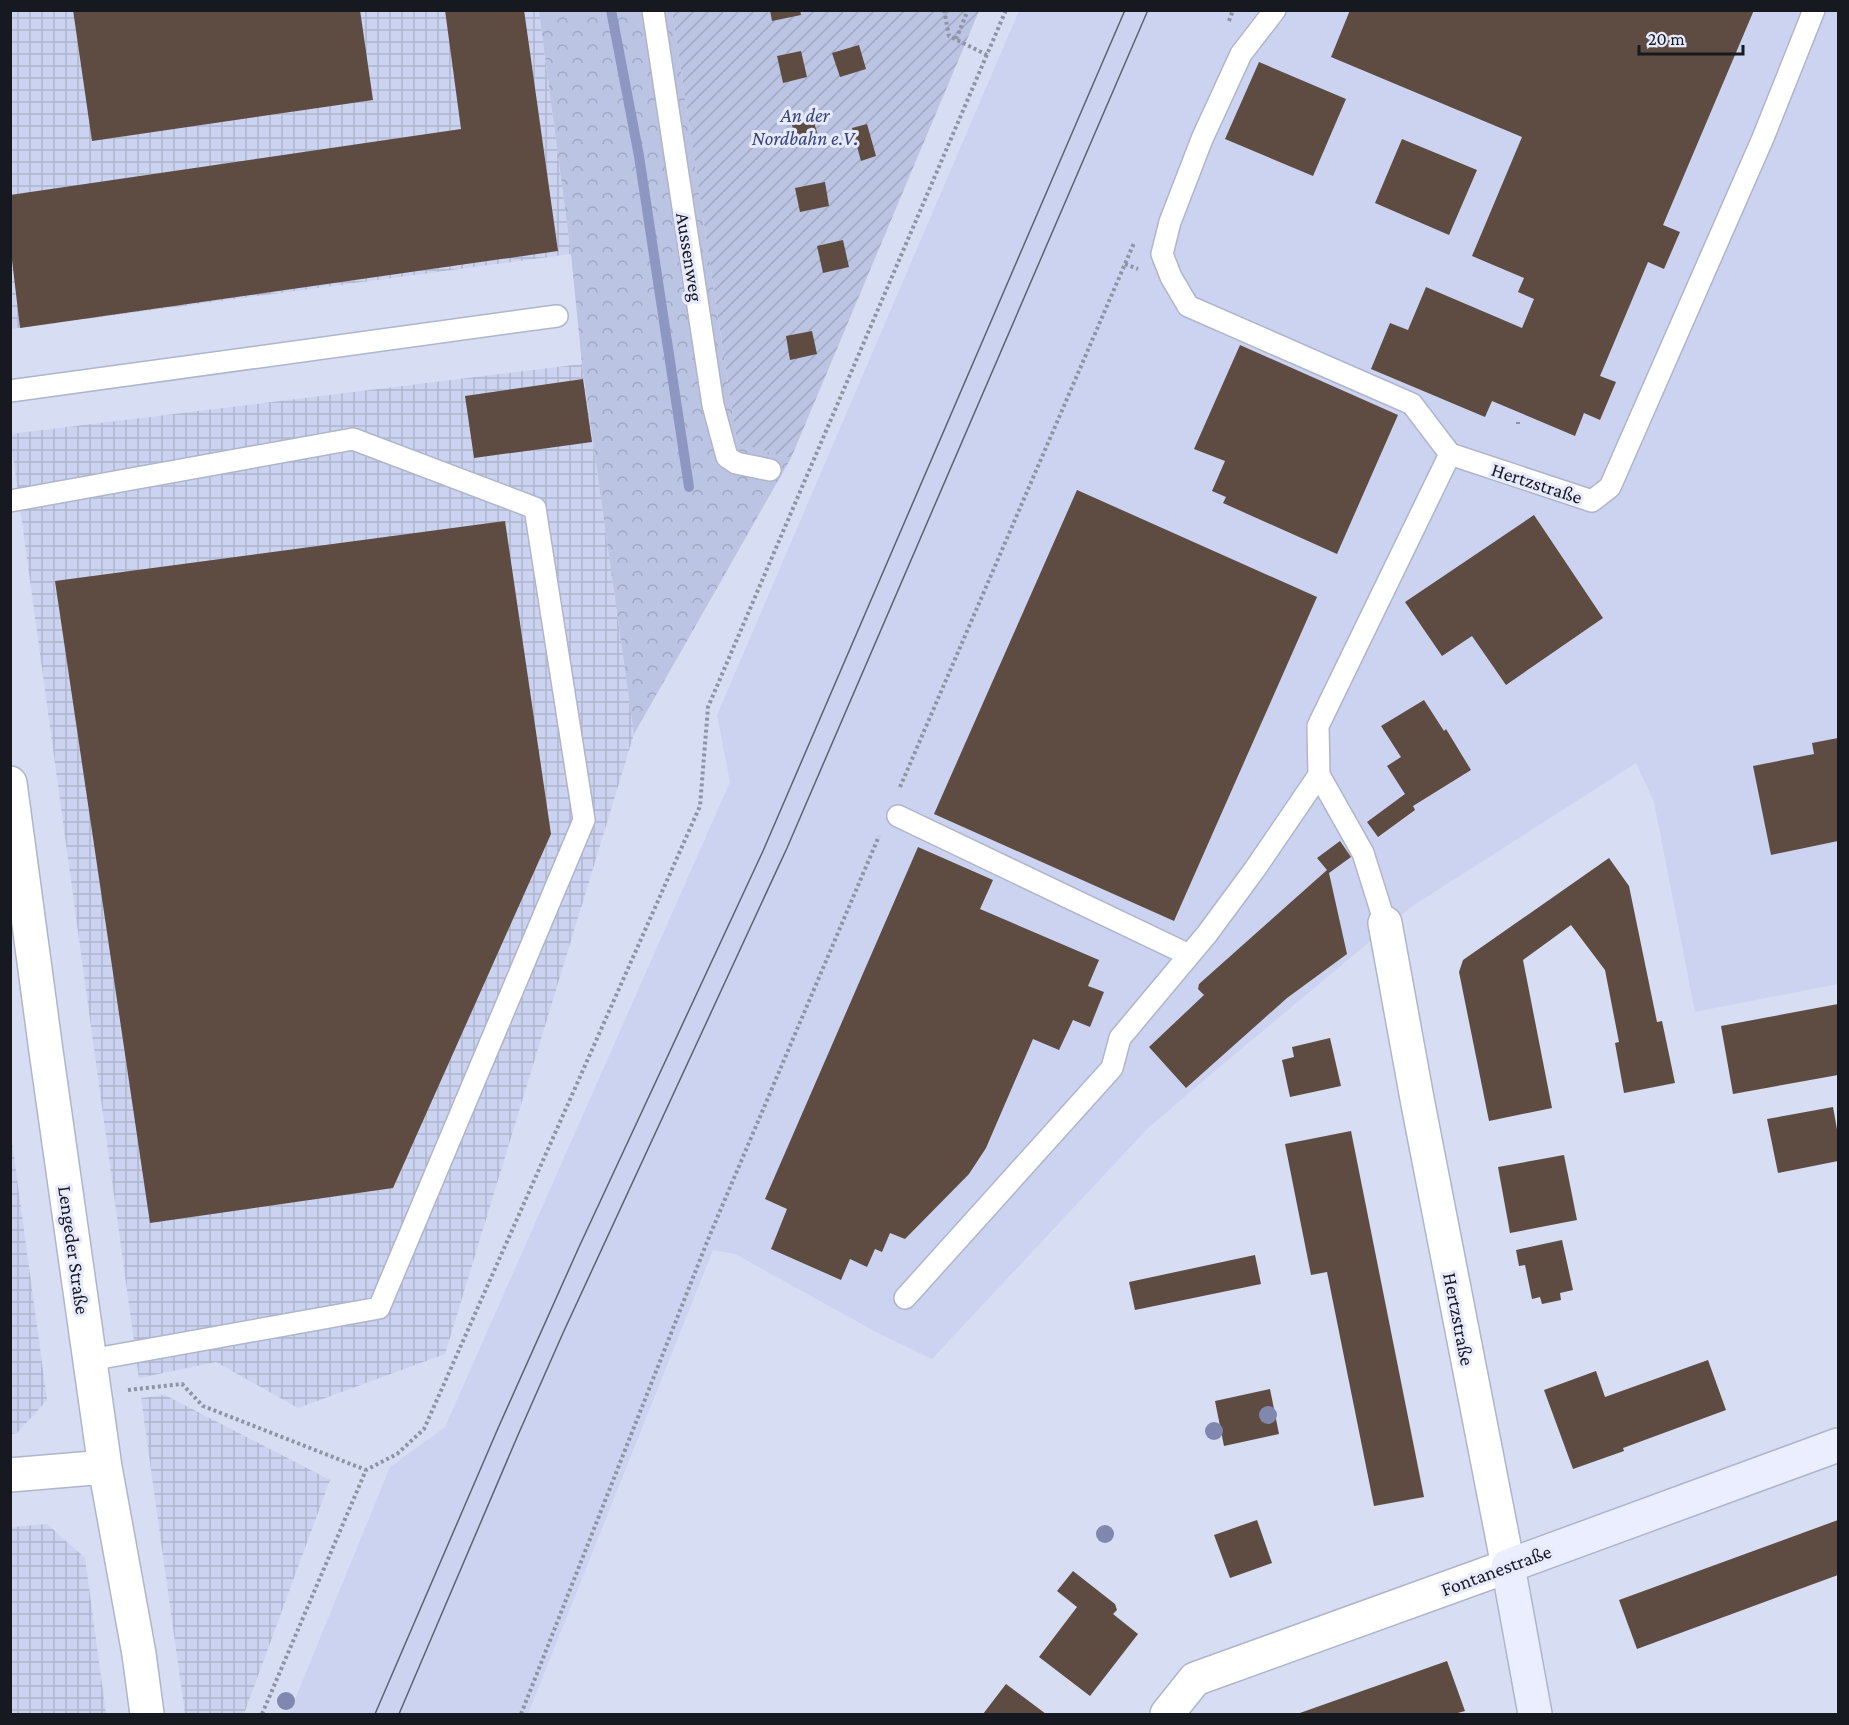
<svg xmlns="http://www.w3.org/2000/svg" width="1849" height="1725" font-family="'Crimson Pro',serif">
  <defs>
    <pattern id="industrial-grid" width="8" height="8" patternUnits="userSpaceOnUse" patternTransform="scale(1.5)"><rect width="8" height="8" fill="#ccd3f0"/><path d="M0 4h8M4 0v8" fill="none" stroke="#aeb5ce"/></pattern>
    <pattern id="forest-crowns" width="20" height="18" patternUnits="userSpaceOnUse" patternTransform="scale(1.5)"><rect width="20" height="18" fill="#bcc4e3"/><path d="M2 6a3 3 0 1 1 6 0M12 15a3 3 0 1 1 6 0" fill="none" stroke="#a1a8c2"/></pattern>
    <pattern id="garden-furrows" width="10" height="10" patternUnits="userSpaceOnUse" patternTransform="scale(1.5)"><rect width="10" height="10" fill="#bcc4e3"/><path d="M-1 1l2-2M0 10L10 0M9 11l2-2" fill="none" stroke="#a1a8c2"/></pattern>
  </defs>
  <rect width="100%" height="100%" fill="#d7ddf3"/>
  <path fill="#ccd3f0" d="M1019,11H1838V984L1695,1012L1654,802L1636,763L1411,907L1222,1065L1148,1128L932,1359L876,1332L735,1254L713,1250L528,1714H289L390,1467L445,1427L730,782L717,715Z"/>
  <path fill="url(#industrial-grid)" d="M10,11H539L571,254L11,329Z
    M582,364L634,734L445,1354L298,1408L216,1362L139,1378L10,434Z
    M11,1134L47,1400L17,1433L11,1434Z
    M165,1395L330,1480L244,1714H185L141,1398Z
    M47,1524L85,1558L106,1714H11V1527Z"/>
  <path fill="url(#forest-crowns)" d="M539,11H672L737,443L791,458L634,734L582,364L571,254Z"/>
  <path fill="url(#garden-furrows)" d="M672,11H979L791,458L737,443Z"/>
  <g fill="none" stroke-linecap="round" stroke-linejoin="round">
    <path stroke="#8d97c1" stroke-width="10" d="M611,10L639,156L689,487"/>
  </g>
  <path fill="#5e4b42" d="M73,10H360L373,100L92,141Z
    M445,10H524L558,251L20,328L10,243V195L461,129Z
    M770,10H800L801,15L772,21Z
    M1350,10H1754L1663,225L1680,232L1664,269L1648,262L1600,376L1616,382L1600,420L1584,413L1575,436L1492,401L1485,417L1371,369L1390,323L1408,330L1426,287L1522,328L1534,299L1518,292L1524,278L1472,256L1522,137L1331,57Z
    M859,45L866,69L840,77L832,53Z
    M801,51L807,77L783,83L777,56Z
    M1259,62L1346,99L1313,176L1225,139Z
    M812,116L820,142L799,148L791,122Z
    M867,124L876,156L861,161L852,128Z
    M1402,139L1477,170L1449,235L1375,203Z
    M825,182L829,206L800,212L795,188Z
    M843,240L849,267L823,273L817,246Z
    M812,331L817,354L790,360L786,336Z
    M1240,345L1398,415L1337,554L1223,503L1226,497L1212,491L1225,461L1194,449Z
    M583,379L592,442L474,458L465,396Z
    M1077,490L1317,597L1174,921L934,814Z
    M1534,515L1603,618L1506,685L1472,636L1442,656L1405,602Z
    M505,521L551,834L393,1188L150,1223L55,581Z
    M1424,700L1444,731L1446,729L1471,770L1413,806L1415,810L1378,837L1367,822L1405,794L1387,766L1401,757L1381,726Z
    M1838,738V841L1771,855L1753,766L1814,754L1812,743Z
    M1340,841L1351,857L1329,873L1347,954L1287,998L1186,1088L1149,1047L1204,995L1198,989L1199,984L1327,870L1317,858Z
    M918,847L993,880L980,909L1099,960L1088,986L1104,992L1090,1027L1073,1020L1059,1050L1033,1039L986,1148L969,1174L905,1239L890,1233L882,1252L875,1249L867,1267L850,1259L841,1280L771,1249L787,1209L765,1199Z
    M1609,858L1629,886L1657,1022L1662,1021L1675,1083L1624,1093L1615,1043L1619,1042L1605,970L1571,925L1523,960L1552,1108L1489,1121L1459,972L1463,960Z
    M1838,1004V1075L1733,1094L1721,1026Z
    M1330,1038L1341,1086L1290,1097L1282,1060L1294,1057L1292,1047Z
    M1833,1107L1838,1135V1161L1778,1173L1767,1119Z
    M1351,1131L1424,1497L1374,1506L1327,1272L1311,1275L1285,1144Z
    M1564,1155L1577,1220L1510,1233L1498,1167Z
    M1562,1240L1573,1290L1560,1293L1561,1300L1542,1304L1540,1297L1532,1299L1525,1265L1519,1266L1516,1250Z
    M1255,1255L1261,1284L1135,1310L1129,1282Z
    M1708,1360L1726,1410L1623,1448L1624,1451L1573,1469L1544,1390L1596,1371L1605,1397Z
    M1270,1389L1279,1434L1224,1446L1215,1401Z
    M1257,1520L1272,1563L1230,1578L1214,1535Z
    M1838,1520V1575L1637,1649L1619,1600Z
    M1073,1571L1115,1604L1117,1610L1113,1614L1138,1634L1090,1696L1039,1657L1077,1607L1057,1591Z
    M1447,1661L1465,1711L1454,1714H1297Z
    M1006,1684L1046,1714H983Z"/>
  <g fill="none" stroke-linecap="round" stroke-linejoin="round">
    <g stroke="#afb5ca" stroke-width="24">
      <path id="lane" d="M653,10L713,405L727,457L736,463L770,470
        M1275,10L1241,54L1202,139L1170,222L1162,254L1171,277L1188,306L1412,404L1450,454
        M10,391L557,316
        M10,501L353,439L535,508L584,820L379,1308L90,1360
        M898,816L1189,955
        M1385,923L1363,853L1319,775L1318,726L1450,454L1592,501L1610,487L1763,138L1814,10
        M905,1298L1112,1068L1120,1038L1207,934L1255,869L1319,775"/>
    </g>
    <g stroke="#afb5ca" stroke-width="36">
      <path id="street" d="M10,783L46,1051L105,1467L139,1654L147,1714
        M10,1475L105,1467
        M1167,1714L1195,1679L1508,1566L1418,1104L1385,923"/>
    </g>
    <g stroke="#afb5ca" stroke-width="36">
      <path id="secondary" d="M1535,1714L1508,1566L1838,1445"/>
    </g>
    <path stroke="#8f94a5" stroke-width="4" stroke-dasharray="3 3" stroke-linecap="butt" d="M944,10L949,36L987,55
      M1229,21L1233,10
      M956,39L968,10
      M1125,264L1138,269
      M1518,424V422
      M900,787L1134,243
      M128,1390L182,1384L203,1406L366,1470
      M262,1714L366,1470L397,1454L424,1429L700,806L708,707L1006,10
      M521,1714L709,1237L879,836"/>
    <use href="#lane" stroke="#fff" stroke-width="21"/>
    <use href="#street" stroke="#fff" stroke-width="33"/>
    <use href="#secondary" stroke="#eaeefe" stroke-width="33"/>
    <path stroke="#5e626f" stroke-width="1.5" d="M375,1714L499,1426L579,1247L763,851L1125,10
      M399,1714L518,1435L563,1333L787,848L1148,10"/>
  </g>
  <g fill="#8088b0">
    <circle cx="1268" cy="1415" r="9"/>
    <circle cx="1214" cy="1431" r="9"/>
    <circle cx="1105" cy="1534" r="9"/>
    <circle cx="286" cy="1701" r="9"/>
  </g>
  <g text-anchor="middle" dominant-baseline="central" stroke-width="6" stroke-linejoin="round" paint-order="stroke">
    <g font-size="20" font-style="italic" fill="#39437a" stroke="#e6eafc">
      <text x="805" y="115">An der<tspan x="805" dy="23">Nordbahn e.V.</tspan></text>
    </g>
    <g font-size="20" fill="#171921" stroke="#e6eafc">
      <text transform="translate(690 257) rotate(81)">Aussenweg</text>
      <text transform="translate(1537 483) rotate(18)">Hertzstraße</text>
      <text transform="translate(74 1250) rotate(82)">Lengeder Straße</text>
      <text transform="translate(1459 1319) rotate(79)">Hertzstraße</text>
      <text transform="translate(1496 1570) rotate(-20)">Fontanestraße</text>
    </g>
  </g>
  <rect width="1849" height="1725" fill="none" stroke="#171921" stroke-width="24"/>
  <path d="M1639 45v9h104v-9" fill="none" stroke="#171921" stroke-width="3"/>
  <text x="1648" y="45" font-size="18" fill="#171921" stroke="#e6eafc" stroke-width="4.5" paint-order="stroke">20 m</text>
</svg>
